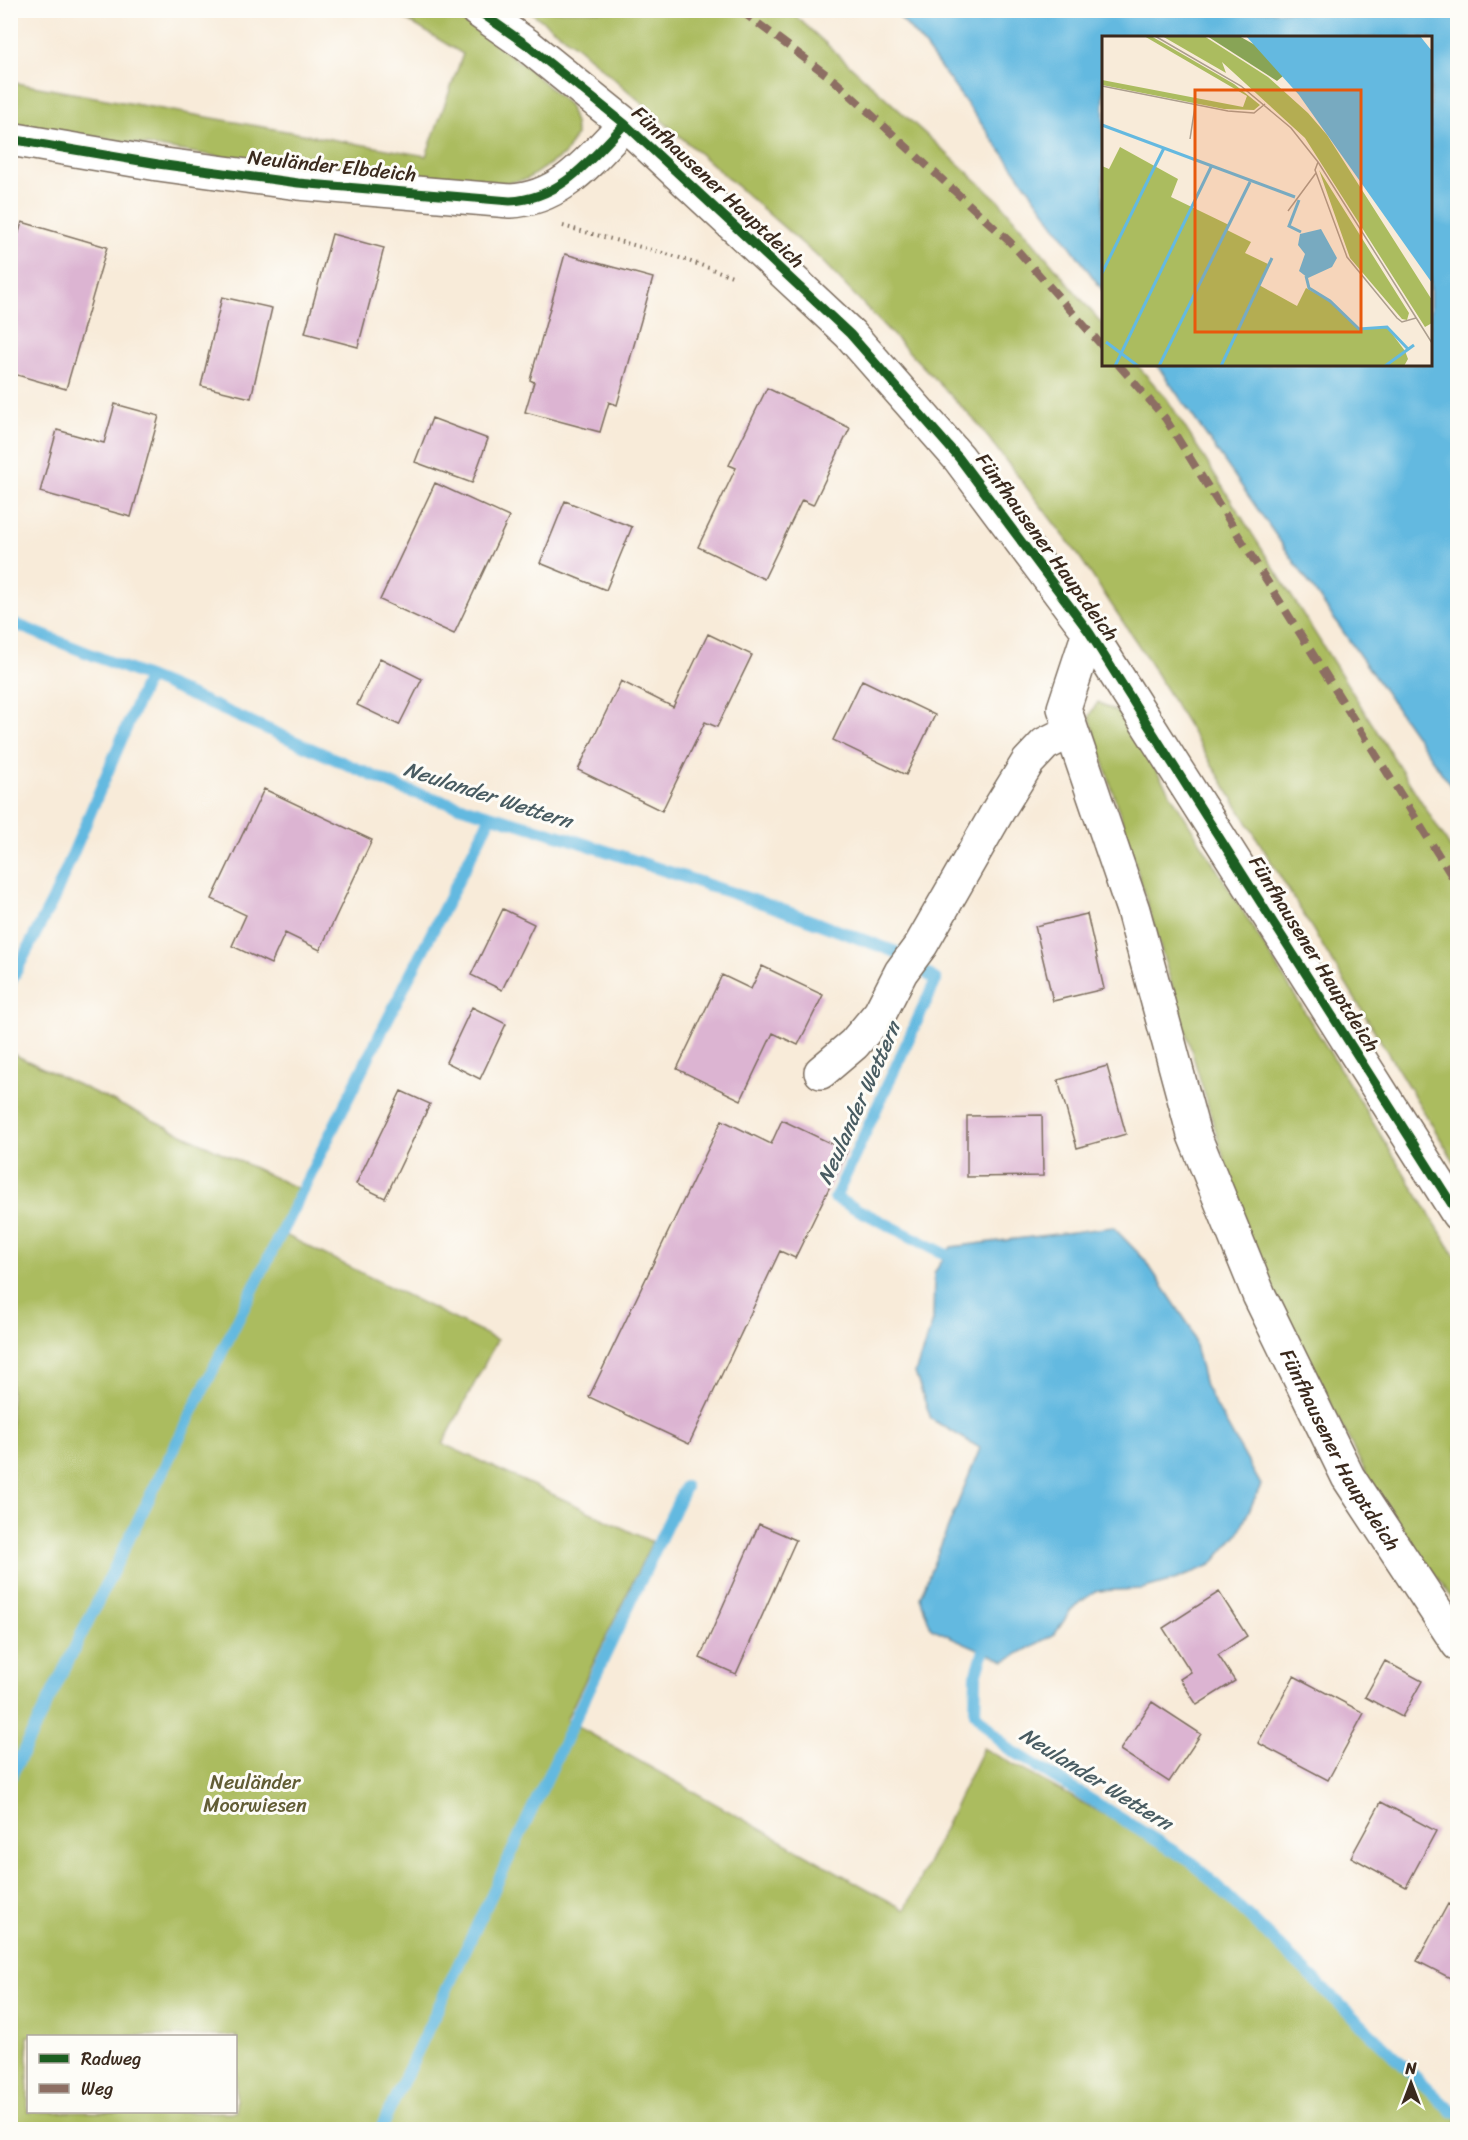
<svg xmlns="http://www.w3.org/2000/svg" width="1468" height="2140" font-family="Sriracha,sans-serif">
  <rect width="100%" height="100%" fill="#fdfcf7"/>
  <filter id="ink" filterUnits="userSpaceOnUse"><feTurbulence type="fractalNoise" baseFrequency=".0167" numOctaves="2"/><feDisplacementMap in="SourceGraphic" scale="12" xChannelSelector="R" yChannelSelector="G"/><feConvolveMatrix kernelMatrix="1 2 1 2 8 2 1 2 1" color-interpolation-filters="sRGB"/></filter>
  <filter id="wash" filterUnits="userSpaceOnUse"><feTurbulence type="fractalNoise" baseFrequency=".008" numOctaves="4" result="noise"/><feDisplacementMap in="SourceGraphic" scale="24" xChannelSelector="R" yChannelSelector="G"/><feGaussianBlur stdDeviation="1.35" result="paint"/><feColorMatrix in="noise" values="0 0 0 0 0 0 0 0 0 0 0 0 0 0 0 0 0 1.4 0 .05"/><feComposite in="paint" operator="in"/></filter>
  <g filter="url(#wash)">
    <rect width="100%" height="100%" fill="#f8ebd9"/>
    <path fill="#abbc5f" stroke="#73733e" stroke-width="1.5" fill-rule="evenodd" d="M392,11H448L524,65L569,105L575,123L576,135L565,154L527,179L507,183L453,181L260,163L11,124L10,82L426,156L463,54Z
      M529,11H790L999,201L1103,325L1104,364L1137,365L1167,399L1457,858V1166L1145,655L1077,553L977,423L820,259L579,48Z
      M1098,702L1122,715L1457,1259V1606L1372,1485L1250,1245L1128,840L1089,716Z
      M11,1053L303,1191L283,1234L497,1340L443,1444L567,1501L652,1542L566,1720L905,1910L983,1748L1193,1863L1451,2111L1457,2112V2129H11ZM236,2036V2112H28V2036Z"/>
    <path fill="#64b9e0" stroke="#50727f" stroke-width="1.5" d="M894,11H1457V795L1157,365L1430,364V38H1104L1103,291L924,45Z
      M1113,1227L1145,1260L1191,1328L1205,1386L1261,1485L1239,1532L1211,1565L1177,1579L1142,1589L1095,1591L1071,1610L1055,1634L1005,1661L931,1628L920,1597L980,1448L931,1419L915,1373L933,1321L934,1273L951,1247Z"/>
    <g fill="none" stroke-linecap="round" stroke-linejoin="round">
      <path stroke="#64b9e0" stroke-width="12" d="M10,622L165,684L405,790L567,838L774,907L896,952L936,980L835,1198L949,1256L956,1267
        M10,983L54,898L148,677
        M988,1638L976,1676L975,1713L1006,1747L1193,1863L1451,2111L1458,2112
        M10,1778L367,1060L491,816
        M380,2130L685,1487"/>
    </g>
    <g id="blocks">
      <path fill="#dcb4d2" d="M22,222L107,247L66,389L10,373V263Z
        M332,234L384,248L358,347L305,333Z
        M565,254L653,278L617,405L609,402L600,432L525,412L534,382L530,380Z
        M222,297L272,308L251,398L201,386Z
        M767,388L850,428L813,505L802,500L764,579L698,547L736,468L729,465Z
        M115,404L159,416L131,517L40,492L57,430L104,443Z
        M432,418L488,439L472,483L415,462Z
        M435,483L509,517L454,634L380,600Z
        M565,501L632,527L606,590L540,563Z
        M708,634L752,655L717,727L705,722L662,811L578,770L621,681L673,707Z
        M380,658L422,679L399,725L357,705Z
        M862,680L935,715L906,775L833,740Z
        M264,789L372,840L320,950L285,933L271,964L232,946L246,915L212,899Z
        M503,909L534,924L502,990L471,975Z
        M1087,914L1104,989L1053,1001L1035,926Z
        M762,966L823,995L798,1045L773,1033L741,1100L677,1069L722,975L751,989Z
        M472,1007L506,1024L480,1079L446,1062Z
        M1107,1066L1126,1134L1077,1148L1058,1080Z
        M401,1091L430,1104L385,1198L356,1184Z
        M1042,1115L1043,1176L967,1177V1116Z
        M722,1120L771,1144L782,1120L847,1151L795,1258L780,1251L689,1444L589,1397Z
        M759,1524L796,1540L736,1674L700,1658Z
        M1219,1592L1247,1636L1218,1655L1235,1681L1197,1705L1180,1679L1191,1672L1163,1628Z
        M1385,1661L1422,1681L1402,1717L1365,1697Z
        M1294,1676L1364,1713L1328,1780L1258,1743Z
        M1152,1702L1201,1734L1169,1782L1120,1750Z
        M1381,1802L1436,1831L1406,1887L1351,1857Z
        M1448,1904L1458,1909V1982L1417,1961Z"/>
    </g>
  </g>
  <g filter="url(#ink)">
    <use href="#blocks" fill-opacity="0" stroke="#7d6e5f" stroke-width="1.5"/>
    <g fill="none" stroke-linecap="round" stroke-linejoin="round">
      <g stroke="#7d6e5f" stroke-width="36">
        <g id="minor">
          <path d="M477,10L527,45L625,124L850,334L959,458L1089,632L1458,1214"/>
          <path d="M10,139L158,164L298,183L510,201C561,199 591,159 625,124"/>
          <path id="s1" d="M1089,632L1064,708L1133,910L1194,1135L1259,1295L1348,1477L1458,1644"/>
          <path d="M821,1072L854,1044L880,1013L901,972L921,945L999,809L1028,762L1045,744L1071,731"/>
        </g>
      </g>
      <path stroke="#7d6e5f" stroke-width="4" stroke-dasharray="1.5 4.5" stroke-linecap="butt" d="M563,226L674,256L732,276"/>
      <use href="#minor" stroke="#fff" stroke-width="33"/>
      <path stroke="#8d6e63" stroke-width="8" stroke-dasharray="15 8" stroke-linecap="butt" d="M740,10L835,81L1010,242L1104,348
        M1118,364L1165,418L1458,886"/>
      <g stroke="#fdfcf7" stroke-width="13">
        <path id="cycleway" d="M477,10L527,45L625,124L850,334L959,458L1089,632L1458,1214
          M10,139L158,164L298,183L510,201C561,199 591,159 625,124"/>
      </g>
      <use href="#cycleway" stroke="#1b5e20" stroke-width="9"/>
    </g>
  </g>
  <g text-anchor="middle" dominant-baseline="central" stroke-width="6" stroke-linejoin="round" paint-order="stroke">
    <g font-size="20" fill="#3b2a1e" stroke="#fdfcf7">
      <text transform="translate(332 166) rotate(6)">Neuländer Elbdeich</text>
      <text transform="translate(718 187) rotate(43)">Fünfhausener Hauptdeich</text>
      <text transform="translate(1047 547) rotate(54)">Fünfhausener Hauptdeich</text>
      <text transform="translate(1314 954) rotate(58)">Fünfhausener Hauptdeich</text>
      <text stroke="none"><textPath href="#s1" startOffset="874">Fünfhausener Hauptdeich</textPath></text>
    </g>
    <g font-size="20" fill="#625d35" stroke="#fdfcf7">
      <text x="255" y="1782">Neuländer<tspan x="255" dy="23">Moorwiesen</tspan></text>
    </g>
    <g font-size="21" font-style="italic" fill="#495c62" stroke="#fdfcf7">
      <text transform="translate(488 795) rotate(18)">Neulander Wettern</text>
      <text transform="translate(859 1103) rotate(-66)">Neulander Wettern</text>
      <text transform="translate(1096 1779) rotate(32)">Neulander Wettern</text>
    </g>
  </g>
  <g transform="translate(1102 36)">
    <rect width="330" height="330" fill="#f8ebd9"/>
    <path d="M42,0H49L132,48L158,69L152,74L122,73L0,49V44L141,71L145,60ZM60,0H102L166,41L206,77L225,99L330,264V287L323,291L203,102L120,26L124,37ZM18,111L76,143L69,161L127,189L125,194L149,206L143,217L166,228L157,249L195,270L204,252L228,265L257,293L285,291L303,315L306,323L302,330H0V130L7,133ZM217,134L307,277L305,284L300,283L248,222Z" fill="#abbc5f"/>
    <path d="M105,0H137L153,9L181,40L175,45Z" fill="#88a456"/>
    <path d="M144,0H318L330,15V247L197,59ZM219,193L235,222L230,231L206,242L197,235L203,218L196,209L198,198Z" fill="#64b9e0"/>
    <path fill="none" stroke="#64b9e0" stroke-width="3" d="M0,89L193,161M197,164L187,190L199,196M0,237L62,112M204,240L207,252L228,265L257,293L285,291L306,313M4,306L36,330M13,330L109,131M57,330L148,146M119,330L170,222M283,330L312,309"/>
    <path fill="none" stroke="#ac9e8e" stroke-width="1.5" d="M53,0L139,50L189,92L216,126L330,307M0,50L126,75L152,77L163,68M88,103L93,70M216,126L213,134L245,221L295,282L300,286L314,282M186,175L214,137"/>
    <path fill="#e8590c" fill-opacity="0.15" stroke="#e8590c" stroke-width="3" d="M93,54H259V296H93Z"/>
    <rect width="330" height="330" fill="none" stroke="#3b2a1e" stroke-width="3"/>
  </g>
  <rect width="1468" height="2140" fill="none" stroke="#fdfcf7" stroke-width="36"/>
  <rect x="27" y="2035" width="210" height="78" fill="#fdfcf7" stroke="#afa8a0" stroke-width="1.5"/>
  <rect x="39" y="2054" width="30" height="9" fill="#1b5e20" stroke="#afa8a0" stroke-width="1.5"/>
  <text x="81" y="2065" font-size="18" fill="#3b2a1e">Radweg</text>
  <rect x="39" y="2084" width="30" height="9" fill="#8d6e63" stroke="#afa8a0" stroke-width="1.5"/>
  <text x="81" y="2095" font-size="18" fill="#3b2a1e">Weg</text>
  <g transform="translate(1411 2083)" stroke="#fdfcf7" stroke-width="4.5" paint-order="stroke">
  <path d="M0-4.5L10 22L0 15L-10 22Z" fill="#3b2a1e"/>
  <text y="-9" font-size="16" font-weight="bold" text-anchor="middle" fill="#3b2a1e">N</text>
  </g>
</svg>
